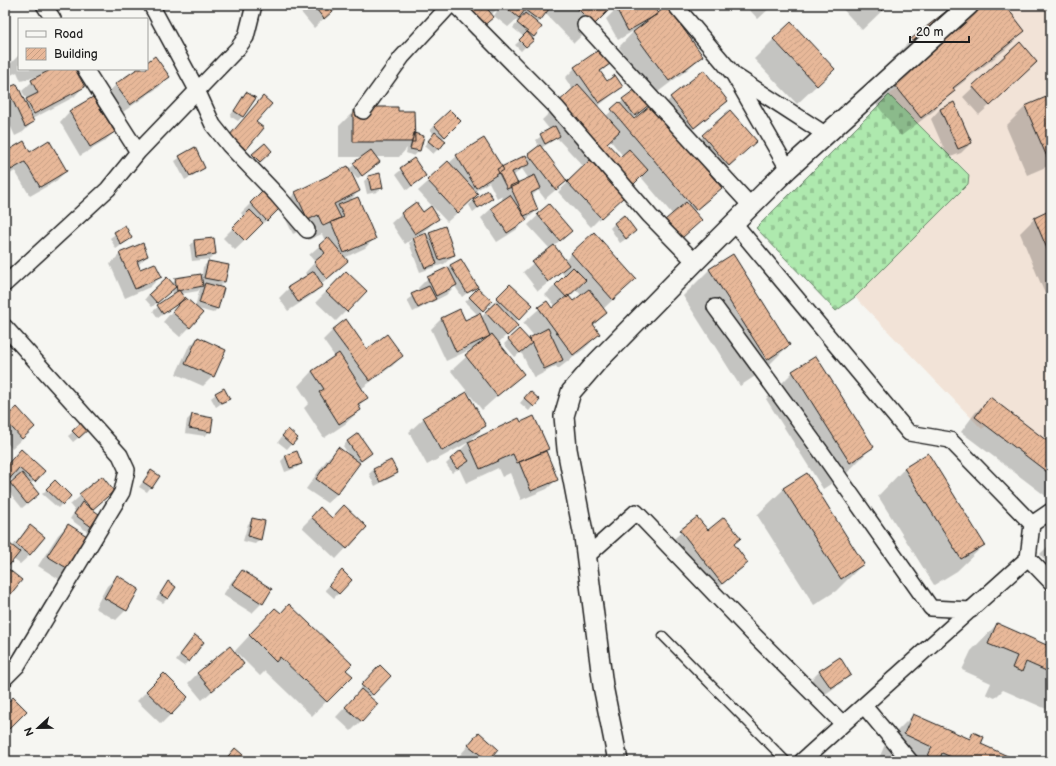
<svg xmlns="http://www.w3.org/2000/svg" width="1056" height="766" font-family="'Balsamiq Sans',sans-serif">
  <defs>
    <pattern id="cemetery-stones" width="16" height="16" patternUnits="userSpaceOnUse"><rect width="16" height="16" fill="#aee9ae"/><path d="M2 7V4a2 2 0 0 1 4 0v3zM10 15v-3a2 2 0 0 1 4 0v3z" fill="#95c795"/></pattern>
    <pattern id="building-hatch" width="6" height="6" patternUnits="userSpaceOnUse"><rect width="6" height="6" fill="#e8b899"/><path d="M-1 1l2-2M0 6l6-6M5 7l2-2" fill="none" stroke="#c69e83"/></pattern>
  </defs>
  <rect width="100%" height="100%" fill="#f6f6f2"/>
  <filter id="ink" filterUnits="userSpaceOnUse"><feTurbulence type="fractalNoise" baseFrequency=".025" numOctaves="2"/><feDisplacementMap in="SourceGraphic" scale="8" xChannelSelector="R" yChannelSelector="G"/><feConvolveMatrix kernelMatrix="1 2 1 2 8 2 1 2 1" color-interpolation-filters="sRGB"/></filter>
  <g filter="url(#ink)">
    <path fill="#f2e3d7" d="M994,5H1051V444L1000,416L982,429L855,297L968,184L969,174L889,95Z"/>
    <path fill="url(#cemetery-stones)" stroke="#658265" d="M889,95L969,175L968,184L855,297L836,311L756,228Z"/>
    <path fill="#0003" fill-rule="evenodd" d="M295,5H338L314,28Z
      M458,5H613L574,43L545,13L536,24L532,40L521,51L515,45L524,37L513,28L518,22L516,20L508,27L494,16L500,6L491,15L493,17L472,36L452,11Z
      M623,5H652L657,15L702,56L687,70L654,95L619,47L635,30L618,40L606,19L616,9Z
      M745,5H773L758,19Z
      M839,5H888L862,30Z
      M956,5H1004L1024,31L1005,50L953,90L935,110L901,136L866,91L895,63L892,59L911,40Z
      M774,39L834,69L797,104L754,59Z
      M1019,44L1026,72L979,115L963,97Z
      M603,48L612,61L600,73L606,82L622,87L597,107L606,116L636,89L644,109L632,119L720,188L694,212L701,220L672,248L656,231L673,215L641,177L591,227L558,192L584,167L557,138L541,148L566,181L545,199L538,190L531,197L537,210L516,230L497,242L481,218L491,209L503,201L501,196L497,198L489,182L474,192L467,204L447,222L418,191L457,156L501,168L526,157L539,147L536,140L550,130L542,120L573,90L565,78L575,68ZM610,140L623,156L620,158L606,143ZM522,169L529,179L517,184L513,176Z
      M19,55V69H50L47,72L54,69H74L83,87L74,97L32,119L33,122L23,132L15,136L5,114V92L8,89L24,103L27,100L22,91L38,76L21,81L17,72L11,75L8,66Z
      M147,63L168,77L159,87L120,114L106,94L116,85L138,69H147Z
      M1051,87V173L1048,166L1027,175L1006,126L1025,107L1047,97L1045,93Z
      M246,93L243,116L238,121L230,116Z
      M263,97L255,122L263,129L236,159L220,147Z
      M93,98L114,132L104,142L80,156L60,122L69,112Z
      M671,98L727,101L684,137L661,108Z
      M374,108L397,112L414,134L423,137L419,151L414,156L406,153L407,148L399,157H375L379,162L357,179L349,169L364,157H339V126L354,111Z
      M940,109L971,143L961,153L948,158L931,119Z
      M450,111L460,121L442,139L438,149L433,154L424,146L434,134L430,130Z
      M730,112L756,141L718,175L693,146Z
      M264,145L270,151L254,166L248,160Z
      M194,148L204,167L199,172L185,180L175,161Z
      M30,153L66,171L56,181L30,196L15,171L5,177V154Z
      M414,160L425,176L407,190L396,174Z
      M347,168L359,191L348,202L375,238L365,248L344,258L347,261L321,284L322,285L312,295L288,311L279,298L289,288L308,276L305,273L315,262L309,255L325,241L322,234L308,240L303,229L293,234L280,207L235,250L223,238L244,217L241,213L268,186L285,204L295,193Z
      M369,177L382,187L377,192L367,194L364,181Z
      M491,198L473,212L469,205L473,201Z
      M416,204L422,213L437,218L428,228L405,244L391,223L401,214Z
      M548,206L560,240L554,246L565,261L572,253L635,279L603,309L605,313L593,326L599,334L584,349L558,369L556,366L534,378L521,352L515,357L504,344L519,330L527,340L534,336L523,323L547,302L552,309L556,306L545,295L565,276L561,272L538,291L523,272L550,249L528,225ZM575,288L582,296L572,303L563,301L562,299Z
      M1051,211V291L1045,294L1020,233L1034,219Z
      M615,223L630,236L620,243L610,228Z
      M125,227L131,238L116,249L110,238Z
      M429,233L454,255L444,264L420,272L409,243L414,239L426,236Z
      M194,241L215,254L210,259L192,261L190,246Z
      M120,254L147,256L138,265L140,270L160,277L150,287L125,298L110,264Z
      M460,260L476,286L462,297L455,286L446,295L413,312L407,300L419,291L418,288L428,278Z
      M208,262L224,282L218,288V308L213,313L195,308L190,327L180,337L163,322L182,300L158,318L153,311L173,295L172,289L152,307L145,299L149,294L172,284L176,279L202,275L203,267ZM200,288L195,307L184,300L180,294L198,291Z
      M710,269L789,345L763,371L740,386L683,296Z
      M346,272L366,291L336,321L316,302Z
      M478,289L491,301L479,313L481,318L500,295L531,305L514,323L516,326L498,343L522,374L482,410L451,371L478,346L446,361L431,329L441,319L460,310L465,321L478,315L465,302Z
      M333,330L367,350L402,356L392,366L361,389L367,398L358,406L360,410L345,424L324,438L304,408L309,403L298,386L312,371L335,357L323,340Z
      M198,338L213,376L203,386L176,374L188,348Z
      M793,372L872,447L846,474L823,489L766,399Z
      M216,394L229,398L216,407L211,398Z
      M525,397L533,406L529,411L520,403Z
      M990,398L1051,445V493L1047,497L961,432L975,413Z
      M192,415L210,431L205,436L185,433L187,420Z
      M424,418L485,426L469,442L427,465L409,432Z
      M5,419L24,437L12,448L5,441Z
      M520,424L547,448L545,451L557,479L547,489L521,500L510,473L502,477L498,468L466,483L459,468L452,473L446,464L469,442Z
      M73,432L84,433L73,442L68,436Z
      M283,435L297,438L287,449L278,442Z
      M348,441L371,453L358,463L337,494L327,503L306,489L328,458L338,449L351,458L343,446Z
      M21,451L43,471L30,485L33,499L22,508L6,488L14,481L9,477L5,482V467Z
      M927,455L984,545L957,571L934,585L878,496L904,469Z
      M286,456L301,464L296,468L285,472L281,461Z
      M390,461L396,473L392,477L375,486L369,474L373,470Z
      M151,471L159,476L147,492L139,487Z
      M102,477L113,491L92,510L104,519L92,535L70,519L75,511L70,505Z
      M55,482L62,504L58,508L42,494Z
      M784,489L863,564L836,591L814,605L757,515Z
      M115,498L124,507L113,518Z
      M320,509L332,519L366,527L336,559L302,527Z
      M697,518L707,532L733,545L747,563L707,598L666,546Z
      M253,519L260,539L255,544L243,541L248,524Z
      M68,525L94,541L64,582L38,566L58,535Z
      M30,526V555L20,564L13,559L6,569L21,580L5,599V541L12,547Z
      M1051,543V567L1040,554Z
      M242,571L262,603L252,613L223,595L232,581Z
      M342,572L351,580L334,598L325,590Z
      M117,577L126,610L116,620L95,608L107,586Z
      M168,583L167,599L163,603L156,599Z
      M260,624L345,670L351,676L312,716L265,671L260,676L235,651Z
      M997,624L1051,648V711L1003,690L995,698L986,694L991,683L962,670L971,651Z
      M195,636L203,642L184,666L176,661Z
      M243,664L202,700L188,683L198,673Z
      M375,671L390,676L369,698L377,705L351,731L336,717L359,692L358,691Z
      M820,671L850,675L840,684L821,697L810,681Z
      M164,674L171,714L161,724L137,701Z
      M5,707L25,711L5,732Z
      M913,715L968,739L974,733L979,744L1010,761H878L886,742Z
      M479,734L497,749L487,761H465L459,756Z"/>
    <path fill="url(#building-hatch)" stroke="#1c1c1c" d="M313,5H340L324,19Z
      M465,5H484L494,17L482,27Z
      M493,5H501L498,9Z
      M503,5H544L549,9L540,21L525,10L519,18Z
      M574,5H614L594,25Z
      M621,5H653L658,14L628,31L616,8Z
      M876,5H889L882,11Z
      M954,5H1005L1025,31L953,88L955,91L921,118L884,71L916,46L911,39Z
      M667,6L703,56L669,81L633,32Z
      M525,13L542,27L534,37L517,23Z
      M791,22L835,69L817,86L773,39Z
      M527,32L534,40L526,47L519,40Z
      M1020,42L1037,62L990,106L972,86Z
      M603,47L613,62L600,71L607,81L615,75L623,87L599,103L574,67Z
      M155,56L170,77L130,105L115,84L137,69H147V62Z
      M52,69H75L85,87L34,114L26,99L38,93L31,80Z
      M704,70L728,101L694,128L670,97Z
      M17,84L34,122L25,127L7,88Z
      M578,84L620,131L607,143L620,157L629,149L648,170L631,187L555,105Z
      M637,88L650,104L635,116L622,99Z
      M246,92L256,98L243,117L234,111Z
      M1051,95V155L1047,157L1025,106Z
      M263,96L272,104L256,122L264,128L246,150L229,136Z
      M93,97L115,132L90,147L69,111Z
      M619,102L634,119L651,105L722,188L696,210L611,109Z
      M954,102L972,143L958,149L940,109Z
      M373,107H398V111H414L415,142H353V110H373Z
      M450,110L461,121L445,137L434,125Z
      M730,110L757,141L729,166L702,135Z
      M555,126L560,136L545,144L540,134Z
      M435,132L446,141L439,150L428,141Z
      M414,133L424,136L420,151L410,149Z
      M484,138L504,170L476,188L456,155Z
      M49,140L67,171L40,187L25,162L11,170L5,160V152L24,141L30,152Z
      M265,143L272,151L260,162L252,154Z
      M540,145L567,181L556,190L528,154Z
      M195,147L205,168L190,176L179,156Z
      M371,150L380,162L362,176L353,163Z
      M526,155L530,164L512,172L518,184L507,189L497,169Z
      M414,158L426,176L412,186L400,168Z
      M590,160L624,197L601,218L567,182Z
      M448,161L478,194L458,213L427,180Z
      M348,166L360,191L334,204L341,218L323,226L318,215L308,220L295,192Z
      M380,173L383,188L371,190L368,176Z
      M535,175L541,188L531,193L538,210L524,216L510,186Z
      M268,185L285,203L267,221L250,203Z
      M487,190L493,198L478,208L473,200Z
      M510,195L527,220L507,233L491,208Z
      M358,197L376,239L344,253L331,222L344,217L338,205Z
      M416,202L423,212L431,206L439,219L415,234L401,213Z
      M686,202L702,220L682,238L665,220Z
      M549,204L572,231L560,241L537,214Z
      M250,210L263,223L245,241L232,228Z
      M1051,210V258L1034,218Z
      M624,215L636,231L626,239L614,223Z
      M125,225L132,238L121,245L114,232Z
      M445,226L455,255L439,260L429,232Z
      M594,232L636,279L613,300L571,253Z
      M426,233L437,264L425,268L413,238Z
      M328,237L348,261L327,279L314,262L325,253L319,245Z
      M214,238L216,254L196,257L194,240Z
      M143,243L148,256L137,261L140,269L155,263L162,277L135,289L119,253Z
      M554,245L569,265L548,282L532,262Z
      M733,254L790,345L767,360L709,269Z
      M461,259L478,287L467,293L450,265Z
      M208,261L229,265L225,282L204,278Z
      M448,267L457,285L436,296L427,277Z
      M573,267L586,280L567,298L555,285Z
      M314,271L323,286L298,302L288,287Z
      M346,271L367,291L347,312L326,292Z
      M201,274L203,286L177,291L175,278Z
      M167,277L176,287L157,303L149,294Z
      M205,283L224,288L218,309L199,303Z
      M510,284L533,305L519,320L496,298Z
      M429,286L436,299L418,308L411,294Z
      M478,288L492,301L483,311L469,297Z
      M589,289L607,313L593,324L600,334L573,355L538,307L547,301L552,308L568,295L573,301Z
      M179,290L185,299L163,314L157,305Z
      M185,297L203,313L190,328L172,312Z
      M496,302L518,326L507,336L485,312Z
      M460,309L465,320L480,313L490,336L456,352L441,318Z
      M346,319L367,349L387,334L403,356L370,381L332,330Z
      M548,328L563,360L544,369L529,338Z
      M519,329L532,343L520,353L508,339Z
      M492,334L524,374L497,396L465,355Z
      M198,337L226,350L214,377L185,364Z
      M339,353L368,398L358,404L361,410L339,424L319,392L324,389L312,371Z
      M816,356L874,447L850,463L792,371Z
      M224,388L230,399L221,403L215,393Z
      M530,391L540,400L534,407L524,398Z
      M467,392L486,426L442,451L423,417Z
      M990,397L1051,444V475L975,417Z
      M5,405L10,412L5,415Z
      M17,407L35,427L22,439L5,420V418Z
      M192,414L213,418L211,432L189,428Z
      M534,416L549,449L517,463L513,454L480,469L468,442L519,418L521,422Z
      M83,421L90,428L79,438L72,431Z
      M288,429L298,438L292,445L282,436Z
      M358,433L372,453L361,461L347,441Z
      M338,447L360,463L337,494L316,479Z
      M21,449L45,471L35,482L19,468L5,484V467Z
      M461,450L469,461L457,469L450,459Z
      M297,451L302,464L290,468L285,455Z
      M546,451L558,480L531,491L519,462Z
      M928,453L985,545L961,559L904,468Z
      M391,460L398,473L380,482L373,469Z
      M151,470L160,476L152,488L143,482Z
      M22,473L39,494L27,504L10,483Z
      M807,473L864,564L841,579L783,488Z
      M102,476L114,491L92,510L79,494Z
      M55,480L71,496L63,505L46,489Z
      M82,502L106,519L97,531L74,514Z
      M344,505L367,527L347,549L311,517L320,507L332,518Z
      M697,517L708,530L724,517L741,538L734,544L748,563L722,584L680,530Z
      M252,518L265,521L261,540L248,536Z
      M68,524L95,541L75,573L47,556Z
      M30,525L45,537L30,555L16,544Z
      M5,540L20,552L7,568L22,580L10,595L5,591Z
      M242,570L272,589L263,604L232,584Z
      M342,570L352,580L339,594L329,585Z
      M117,575L139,589L127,611L104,598Z
      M168,581L176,587L168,599L160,594Z
      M289,604L352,664L346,670L353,676L327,702L280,657L276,662L249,635L275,608L281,613Z
      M997,623L1051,647V673L1026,662L1022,672L1012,668L1017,656L988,644Z
      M195,635L204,642L189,662L180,655Z
      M230,646L244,664L212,691L197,673Z
      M840,657L851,675L831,688L819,671Z
      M380,665L391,676L373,695L361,685Z
      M164,673L188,697L171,715L146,691Z
      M5,678L12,684L5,691Z
      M361,689L378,704L362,722L345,707Z
      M13,697L27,711L9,729L5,725V706Z
      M913,714L970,739L973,732L984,737L981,744L1012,758L1011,761H960L942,753L939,761L927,758L932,747L904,734Z
      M479,732L498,749L488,761L468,745Z
      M235,748L250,761H224Z"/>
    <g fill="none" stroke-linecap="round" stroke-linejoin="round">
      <g stroke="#1c1c1c" stroke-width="11">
        <path id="service" d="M663,636L786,761"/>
      </g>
      <g stroke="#1c1c1c" stroke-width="18">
        <path id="minor" d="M44,5L53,19
          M151,5L197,90L213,125L229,145L277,195L307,230
          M455,5L556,107L650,216L695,262
          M675,5L734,75
          M585,25L751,206
          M85,69L138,152
          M363,111L402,57L450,5
          M788,169L734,75L825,134
          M734,223L909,433L950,440L1032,524
          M5,284L108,189L138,152L238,48L246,37L254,5
          M715,307L822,453L931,608L971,610
          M5,327L120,455L127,470L122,492L17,666L5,678
          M587,556L636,512L753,634L843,724
          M1028,558L1051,582
          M864,706L910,761
          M802,761L1028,558L1032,524L1051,511"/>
      </g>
      <g stroke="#1c1c1c" stroke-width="22">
        <path id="tertiary" d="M618,761L603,686L584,537L567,449L564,416L571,392L597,362L695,262L788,169L969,5"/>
      </g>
      <use href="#service" stroke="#f6f6f2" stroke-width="8"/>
      <use href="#minor" stroke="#f6f6f2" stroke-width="15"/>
      <use href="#tertiary" stroke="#f6f6f2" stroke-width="19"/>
    </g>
  </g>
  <rect width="1056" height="766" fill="none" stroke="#f6f6f2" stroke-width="20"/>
  <rect x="10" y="10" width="1036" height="746" fill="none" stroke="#1c1c1c" stroke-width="1.5" filter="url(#ink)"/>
  <rect x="18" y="18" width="130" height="52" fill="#f6f6f2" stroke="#9f9f9c"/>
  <rect x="26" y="31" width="20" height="6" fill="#f6f6f2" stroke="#9f9f9c"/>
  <text x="54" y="38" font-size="12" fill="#1c1c1c">Road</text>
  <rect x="26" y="48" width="20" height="12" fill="url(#building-hatch)" stroke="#9f9f9c"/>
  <text x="54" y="58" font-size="12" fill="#1c1c1c">Building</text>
  <g transform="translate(38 728) rotate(248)" stroke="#f6f6f2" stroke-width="3" paint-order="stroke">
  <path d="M0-3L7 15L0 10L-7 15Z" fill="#1c1c1c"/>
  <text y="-6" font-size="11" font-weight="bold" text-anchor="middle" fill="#1c1c1c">N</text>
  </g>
  <path d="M910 36v6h59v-6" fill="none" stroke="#1c1c1c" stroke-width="2"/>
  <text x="916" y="36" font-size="12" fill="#1c1c1c" stroke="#f6f6f2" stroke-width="3" paint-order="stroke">20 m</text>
</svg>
